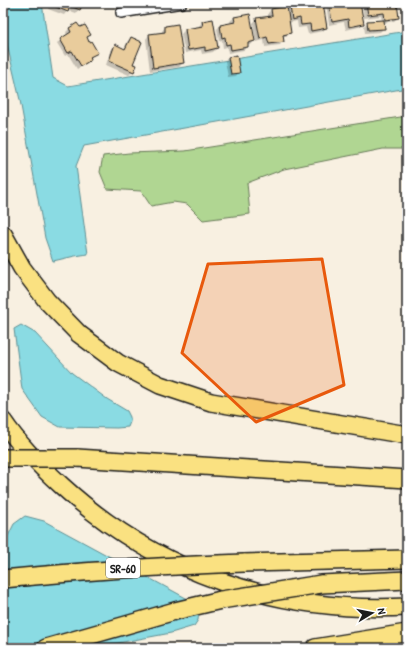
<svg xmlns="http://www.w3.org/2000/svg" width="410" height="651" font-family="'Patrick Hand',sans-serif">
  <rect width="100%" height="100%" fill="#f8f0e1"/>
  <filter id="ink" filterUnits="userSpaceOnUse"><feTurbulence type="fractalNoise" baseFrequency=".025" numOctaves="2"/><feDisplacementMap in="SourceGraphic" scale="8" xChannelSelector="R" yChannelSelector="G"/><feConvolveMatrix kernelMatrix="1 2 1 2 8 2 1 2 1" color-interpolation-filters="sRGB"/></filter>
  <g filter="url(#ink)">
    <path fill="#b0d692" stroke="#667957" d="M407,116V149H383L284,169L247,183L250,214L203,220L187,204L173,202L151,206L141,191L107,189L100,172L103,156L129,153L185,151Z"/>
    <path fill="#8adbe3" stroke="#5e8f93" d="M3,3H42L53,78L68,86L407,31V88L84,146L76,166L88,254L75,256L53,261L45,238L20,100L3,27Z
      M21,325L35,333L72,373L107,399L127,411L130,417V422L128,427L117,428L60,427L42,417L22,389L14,329Z
      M25,516L44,521L197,604L199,611L198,620L194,626L171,633L91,648H3V546L14,524Z"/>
    <path fill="#0003" d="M50,3H82L79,9L76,13L68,10L64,15L48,9Z
      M312,3H322L326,28L323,31L308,34L306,27L298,28L297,21L288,23L290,33L286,37H283V41L280,45L265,47L264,40L256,42L253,23L257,19L268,17V13L271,10L286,11L290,7Z
      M326,3H359L363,24L359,27L346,30L344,22L329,25Z
      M362,3H396L398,18L394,21L383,23L384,28L380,32L365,33L364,26L368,22L382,21L381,16L364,18Z
      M399,3H407V4L399,5Z
      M249,15L254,41L251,45H247L244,50L228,53L227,47L223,48L222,40L219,41L217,29L220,26L231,24L230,21L234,18Z
      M212,20L217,48L213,52L202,54L201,50L185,53L181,34L185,30L199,28V26L202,22Z
      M77,24L80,29L90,34L86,38L96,53L89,58L90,60L87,63L77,69L68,54L65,56L57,43L67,35L66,32L69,29Z
      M165,27L183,63L179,67L150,71L146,39L149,35L162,33V31Z
      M131,38L133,71L129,75L106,65L111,49L115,46L124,50L127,42Z
      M228,58L239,72L236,76L228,77L225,61Z"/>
    <path fill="#e9cc9c" stroke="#1c1c1c" d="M51,3H83L80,10L70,6L68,12L51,5Z
      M305,3H323L327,28L311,31L310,24L301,25L300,18L292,20L290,6Z
      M329,3H360L364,24L349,27L348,19L332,22Z
      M366,3H397L399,18L385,20L384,13L368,15Z
      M287,6L291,33L283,35L284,42L269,44L267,37L260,39L256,18L272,16L271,9Z
      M250,14L255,41L248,43V47L231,50L230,44L226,45L225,37L222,38L220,25L235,22L234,17Z
      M213,19L218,48L205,51V47L188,50L185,29L203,26L202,21Z
      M384,20L385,29L368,30L367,21Z
      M77,23L80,27L85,25L91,35L87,37L89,42L91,41L98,53L90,57L91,60L81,66L72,51L68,53L60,39L71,32L69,28Z
      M178,24L184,63L153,68L149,34L165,32V26Z
      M131,37L142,42L133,64L137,65L134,72L109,61L115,44L125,49Z
      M237,55L240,73L231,74L228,57Z"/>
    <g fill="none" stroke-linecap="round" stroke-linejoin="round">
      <g stroke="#1c1c1c" stroke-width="12">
        <path id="street" d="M121,13L182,3"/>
      </g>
      <g stroke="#1c1c1c" stroke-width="20">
        <path id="highway" d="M3,234L22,268L47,301L79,334L118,363L160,385L211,402L407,435
          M3,421C19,445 40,466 62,486C157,573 279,614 407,607
          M77,458L407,479
          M244,563L407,559
          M321,584L407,580
          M46,648L175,611L221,600
          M315,648L407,633"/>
      </g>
      <use href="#street" stroke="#fff" stroke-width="9"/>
      <use href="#highway" stroke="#fae181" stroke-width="17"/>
      <g stroke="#1c1c1c" stroke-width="20" stroke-linecap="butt">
        <path id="highway-bridge" d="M3,458H77
          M3,579C83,571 163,566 244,563
          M221,600L321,584"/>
      </g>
      <use href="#highway-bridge" stroke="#fae181" stroke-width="17"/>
    </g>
  </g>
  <path fill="#e8590c" fill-opacity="0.2" stroke="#e8590c" stroke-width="3" stroke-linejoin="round" d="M322,259L344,385L256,422L182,353L208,264Z"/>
  <g text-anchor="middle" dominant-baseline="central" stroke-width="3" stroke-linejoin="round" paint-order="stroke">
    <rect fill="#fff" stroke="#606060" stroke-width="1" x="106" y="558" width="34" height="20" rx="3"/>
    <g font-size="12" font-weight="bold" fill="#1c1c1c">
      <text x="123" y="568">SR-60</text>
    </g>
  </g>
  <rect width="410" height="651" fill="none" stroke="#fff" stroke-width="16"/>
  <rect x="8" y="8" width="394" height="635" fill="none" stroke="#1c1c1c" stroke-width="1.5" filter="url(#ink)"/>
  <g transform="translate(372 613) rotate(80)" stroke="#ffffff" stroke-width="3" paint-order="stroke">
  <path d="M0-3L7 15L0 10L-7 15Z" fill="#1c1c1c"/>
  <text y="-6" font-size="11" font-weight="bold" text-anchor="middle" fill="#1c1c1c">N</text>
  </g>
</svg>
